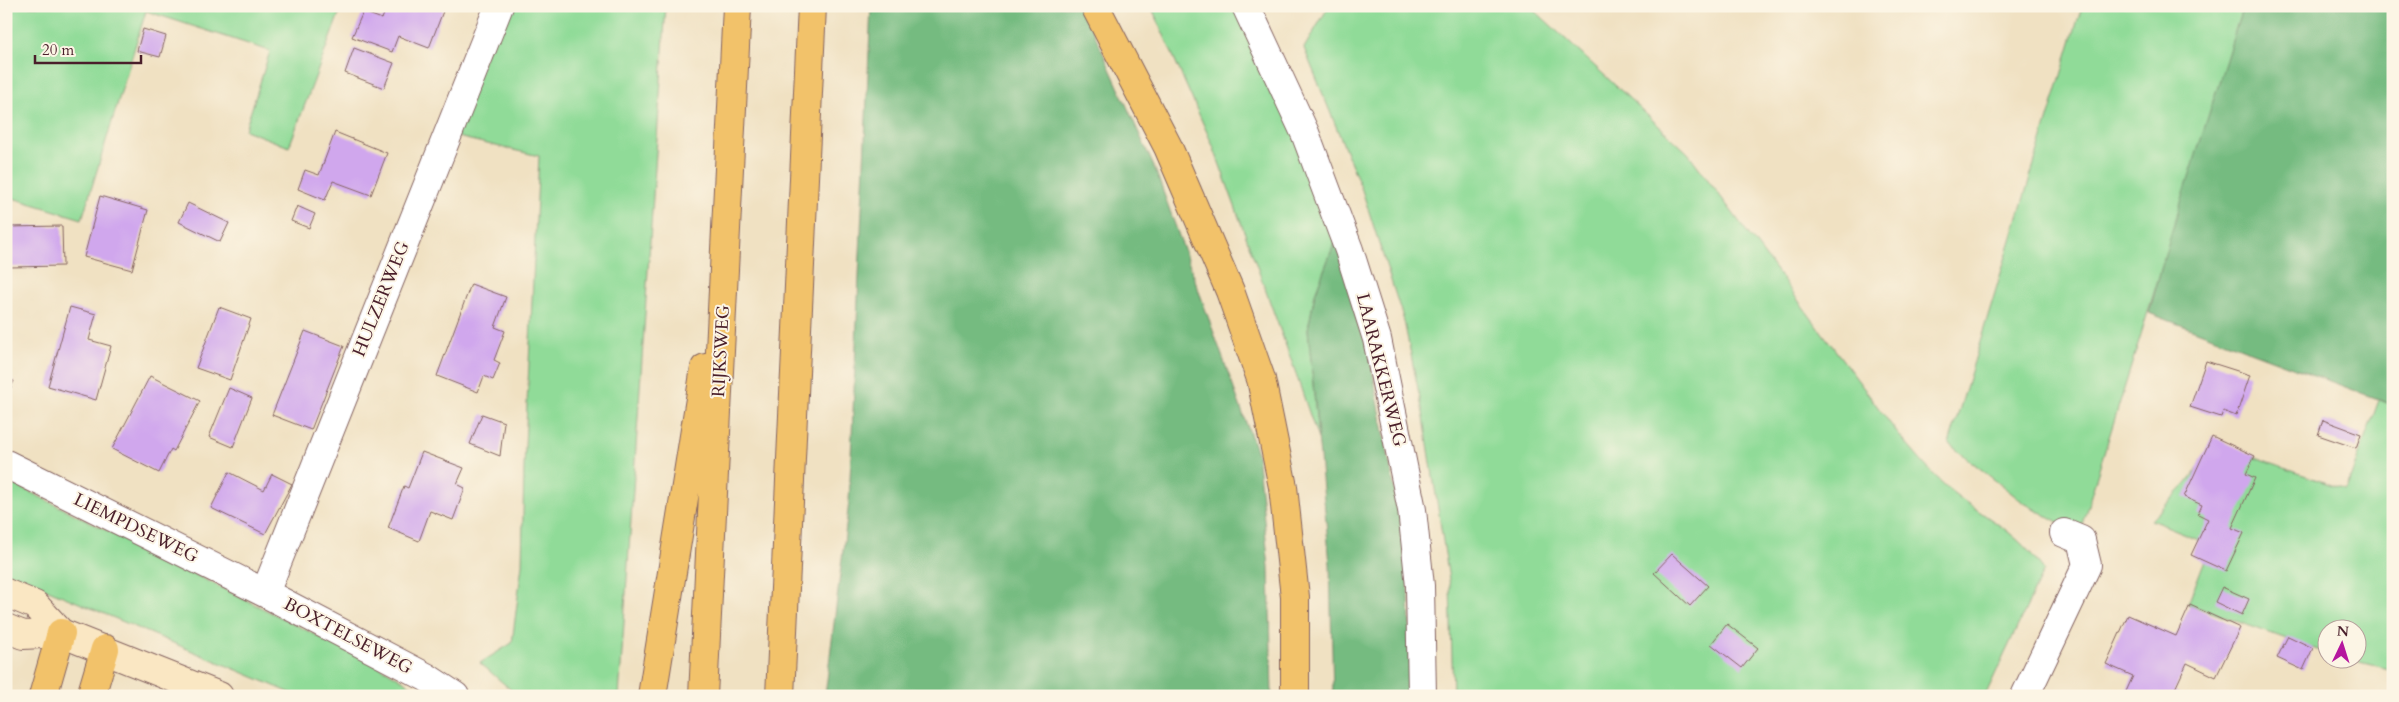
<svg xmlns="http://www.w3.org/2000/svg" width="2399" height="702" font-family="Cardo,serif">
  <rect width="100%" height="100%" fill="#fcf5e5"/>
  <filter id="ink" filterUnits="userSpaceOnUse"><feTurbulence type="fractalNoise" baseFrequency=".02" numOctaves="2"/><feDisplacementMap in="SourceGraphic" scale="10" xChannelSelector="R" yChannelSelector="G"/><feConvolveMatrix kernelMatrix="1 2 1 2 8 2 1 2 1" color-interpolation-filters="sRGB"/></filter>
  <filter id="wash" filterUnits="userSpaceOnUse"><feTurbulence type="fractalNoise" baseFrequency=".0096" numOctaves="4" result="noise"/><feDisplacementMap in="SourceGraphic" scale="20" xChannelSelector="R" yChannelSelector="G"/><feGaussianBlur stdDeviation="1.12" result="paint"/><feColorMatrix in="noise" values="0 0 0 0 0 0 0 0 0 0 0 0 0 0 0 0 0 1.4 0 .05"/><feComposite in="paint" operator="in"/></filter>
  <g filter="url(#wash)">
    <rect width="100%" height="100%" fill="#f0e1c2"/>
    <path fill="#90db98" stroke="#6d7d62" d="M6,6H342L289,147L245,130L270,51L146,11L82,219L6,196Z
      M505,6H666L619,696H518L480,663L512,643L522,565L524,467L539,156L453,136Z
      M1151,6H1244L1336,239L1315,294L1308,329L1318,439L1294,368L1213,146Z
      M1329,6H1530L1688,153L1898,434C1917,456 1936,480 1960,498C1995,523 2017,533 2044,570L1985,696H1453L1450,586L1424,418L1404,321L1362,190L1304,48Z
      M2082,6H2243L2079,534L2024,503L1949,444Z
      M2379,400L2393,405V670L2352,660H2356V630H2326V653L2188,604L2211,544L2151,520L2187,483L2216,444L2346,490Z
      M6,480L386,670L428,696H298L6,572Z"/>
    <path fill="#74bb80" stroke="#5f6d56" d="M871,6H1082L1155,169L1257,453L1269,567L1272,696H825L849,502Z
      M2243,6H2393V405L2149,313L2170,237Z
      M1336,239L1365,331L1400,518L1409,590L1412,696H1333L1330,564L1308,329L1315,294Z"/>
    <g id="blocks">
      <path fill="#d0a7ed" d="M387,6H445L429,48L398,36L392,52L352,37L363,12L382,19Z
        M143,29L166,36L160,57L137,51Z
        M354,48L394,63L384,88L345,73Z
        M335,132L387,153L371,195L333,181L325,200L298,189L305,170L319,175Z
        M100,196L148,210L132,270L84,257Z
        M188,203L229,223L220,242L179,222Z
        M297,206L315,214L309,228L291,221Z
        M62,226L63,266L9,267V227Z
        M471,284L506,297L495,327L505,331L494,360L500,363L493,380L484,376L478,392L437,376Z
        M70,307L96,314L89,340L111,346L96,400L48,386Z
        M219,307L251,319L230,380L196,368Z
        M305,331L344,346L311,430L272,415Z
        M2206,361L2250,375L2236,416L2223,411L2221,417L2190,407Z
        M150,376L200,401L174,451L171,449L159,473L112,449Z
        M6,378L14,381L6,398Z
        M229,388L252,398L233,447L209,437Z
        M482,414L504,422L500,456L470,444Z
        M2323,420L2361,434L2356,448L2318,435Z
        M2212,436L2255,456L2246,474L2255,478L2232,528L2244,533L2226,571L2191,555L2208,519L2198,514L2202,505L2184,497Z
        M422,452L464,468L457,484L465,488L453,520L430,511L419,541L388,528L404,486L408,488Z
        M229,472L264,490L272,474L292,484L265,534L211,508Z
        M1672,554L1708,586L1690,606L1654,573Z
        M2222,587L2249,599L2242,615L2215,602Z
        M2190,605L2240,628L2216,677L2187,663L2174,691L2183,696H2124L2133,676L2106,664L2128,615L2176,636Z
        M1727,624L1758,648L1742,668L1711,644Z
        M2288,636L2313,648L2303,670L2277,658Z"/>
    </g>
  </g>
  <g filter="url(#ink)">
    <use href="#blocks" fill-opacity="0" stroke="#846360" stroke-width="1"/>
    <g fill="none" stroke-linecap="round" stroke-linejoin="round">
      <g stroke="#846360" stroke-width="30">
        <path id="minor" d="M1246,6L1305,133L1349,250L1377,339L1412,510L1420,586L1422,696
          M6,464L265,593L426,677L455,696
          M265,593L499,6
          M2025,696L2087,565L2081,540L2064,533"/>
      </g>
      <g stroke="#846360" stroke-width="30">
        <path id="secondary" d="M6,593L35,605L61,633
          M6,628L23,635L61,633L219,696"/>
      </g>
      <g stroke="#846360" stroke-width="30">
        <path id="motorway" d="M1095,6L1168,147L1230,291L1261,379L1283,487L1295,597V696
          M43,696L61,633
          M91,696L105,649
          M652,696L705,368
          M703,696L737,6
          M780,696L812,6"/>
      </g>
      <use href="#minor" stroke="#fff" stroke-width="28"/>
      <use href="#secondary" stroke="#fae7c3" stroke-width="28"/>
      <use href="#motorway" stroke="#f2c26a" stroke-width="28"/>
    </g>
  </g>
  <g text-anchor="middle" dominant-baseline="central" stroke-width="4" stroke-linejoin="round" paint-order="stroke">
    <g font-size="18" fill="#4a1f2b" stroke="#fcf5e5">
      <text transform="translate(381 299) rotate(-68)">HULZERWEG</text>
      <text transform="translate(721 351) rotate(-87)">RIJKSWEG</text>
      <text transform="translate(1381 370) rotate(76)">LAARAKKERWEG</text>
      <text transform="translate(136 528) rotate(26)">LIEMPDSEWEG</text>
      <text transform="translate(348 636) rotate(28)">BOXTELSEWEG</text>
    </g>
  </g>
  <rect width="2399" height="702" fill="none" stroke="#fcf5e5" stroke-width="25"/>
  <g transform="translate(2342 644) rotate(4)"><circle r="24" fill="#fcf5e5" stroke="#b59f9b"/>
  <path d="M0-4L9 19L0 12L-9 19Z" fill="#b5179e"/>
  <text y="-8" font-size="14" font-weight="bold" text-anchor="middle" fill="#4a1f2b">N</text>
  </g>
  <path d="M35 55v8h106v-8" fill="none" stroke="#4a1f2b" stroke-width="2.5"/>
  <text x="42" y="55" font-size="15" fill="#4a1f2b" stroke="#fcf5e5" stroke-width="4" paint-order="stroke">20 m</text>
</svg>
